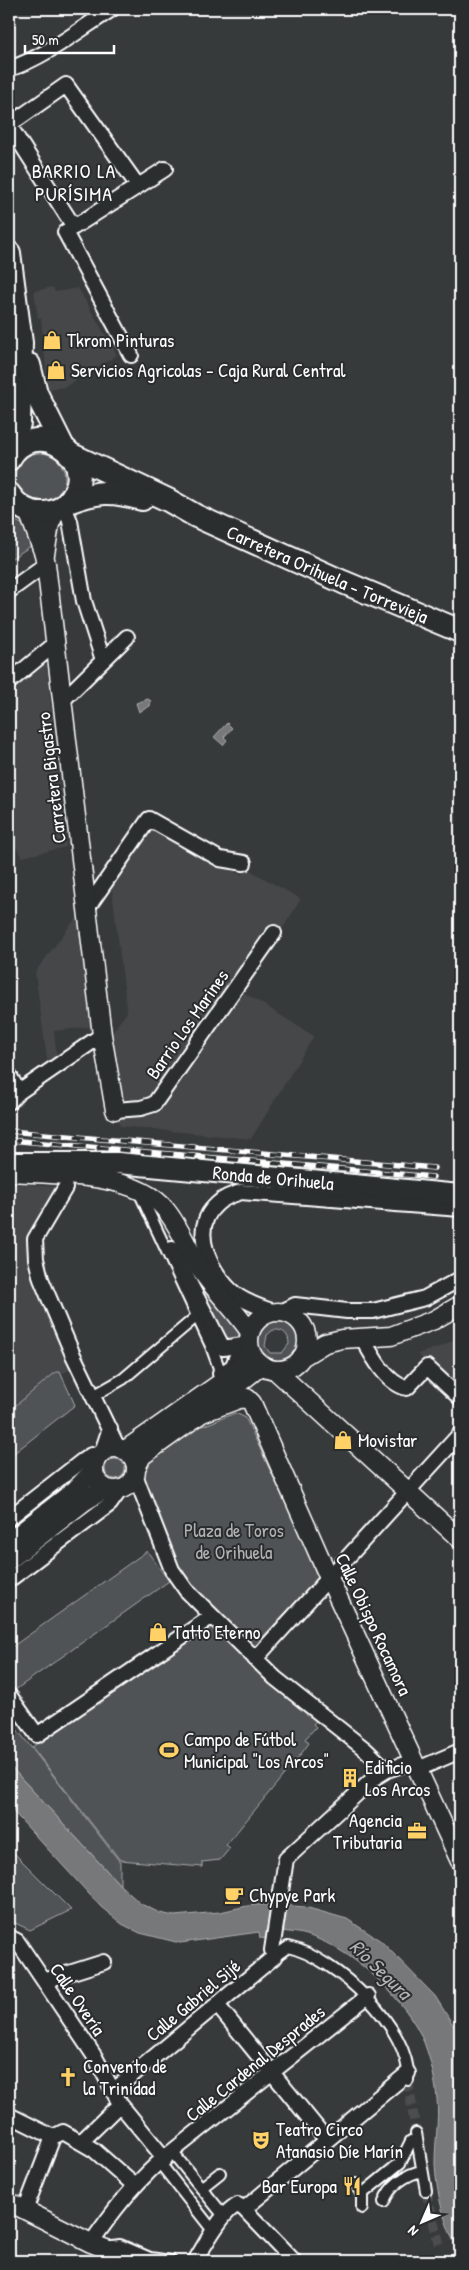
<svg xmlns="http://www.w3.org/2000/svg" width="469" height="2270" font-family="'Patrick Hand',sans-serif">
  <rect width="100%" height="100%" fill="#373a3b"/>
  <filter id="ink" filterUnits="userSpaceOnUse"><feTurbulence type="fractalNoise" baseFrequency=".02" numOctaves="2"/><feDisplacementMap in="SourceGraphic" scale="10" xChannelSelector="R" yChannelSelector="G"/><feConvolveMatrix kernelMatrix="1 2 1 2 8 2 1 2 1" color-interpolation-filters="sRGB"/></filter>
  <g filter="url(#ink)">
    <path fill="#444748" d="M53,287L55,292L78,288L117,355L65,387L48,389L41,318H38L34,291Z
      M46,660L66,847L23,857L9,839V691Z
      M149,825L241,875L246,868L301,899L243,992L314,1036L251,1139L120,1126L108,1038L127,1012L111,882Z
      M81,915L97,1026L54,1031L57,1058L47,1059L35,972L71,924Z
      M9,1183L59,1187L45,1214L28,1236V1271L72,1368L64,1373L56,1372L9,1411Z
      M460,1336V1394L417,1354L442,1346Z"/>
    <path fill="#505354" stroke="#a8a9aa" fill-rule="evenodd" d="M15 478a25 25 0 1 1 50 0a25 25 0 1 1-50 0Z
      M9,517L25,526L34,544L9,560Z
      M205,1287L239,1332L238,1339L233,1340L222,1335L198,1290Z
      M278,1321C328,1332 270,1391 257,1348C252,1333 264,1323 278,1321ZM273,1330C283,1329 289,1334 289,1344L282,1353H270L265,1346L267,1335Z
      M56,1372H60L75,1405L9,1457V1411Z
      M235,1413L244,1417L247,1421L322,1581L318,1587L314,1582L259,1641L261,1647L256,1650L190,1587L180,1573L142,1470L143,1466L188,1432Z
      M105 1469a10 10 0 1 1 20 0a10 10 0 1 1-20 0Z
      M147,1551L169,1581L15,1690L9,1681V1649Z
      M210,1627L316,1721L313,1724L316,1727L305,1739L309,1743L301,1754L226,1845L230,1848L220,1860L202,1862V1867L120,1860L32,1747Z
      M9,1719L120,1862V1885L9,1765Z
      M9,1848L71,1910L30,1930L9,1920Z"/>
    <path fill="#767879" stroke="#adaeaf" d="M148,699L151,701L150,706L139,712L136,703Z
      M227,723L232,728L224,737L227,740L223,745L214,737Z
      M9,1765L120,1885L141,1904L160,1913L174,1916L220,1912L247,1906L268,1904L305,1907L347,1919L381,1941L435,1996L460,2036V2254C445,2227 436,2194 435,2163C435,2142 439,2121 437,2099C435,2076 428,2046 416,2026C393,1988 352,1951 310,1936C299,1932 285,1932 273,1930L269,1939L260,1938L259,1932L180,1943L140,1933L122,1924L101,1907L9,1807Z"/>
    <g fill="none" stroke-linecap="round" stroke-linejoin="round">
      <path stroke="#4b4e4f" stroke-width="10" stroke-dasharray="10 5" stroke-linecap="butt" d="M408,2081L416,2133
        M426,2191L439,2244"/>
      <g stroke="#fff" stroke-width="14">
        <path id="pedestrian" d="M142,1198L211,1346L219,1368L218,1374
          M225,1369L231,1365L236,1353
          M93,1396L123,1379L196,1317
          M274,1957L288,1947C335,1957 412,2029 408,2080
          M416,2133L426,2191
          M173,2153L224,2216
          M159,2162L214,2232
          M355,2184L362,2194L400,2163L411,2141
          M201,2188L220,2173
          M362,2194V2208
          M384,2202C389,2186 406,2174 422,2171
          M105,2247L120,2245L150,2258L171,2261"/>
      </g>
      <g stroke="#fff" stroke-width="18">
        <path id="minor" d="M9,69C46,57 80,29 112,9
          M9,125L74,227L65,232L131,355
          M9,125L66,85L138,186
          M74,227L165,169
          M64,506L70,521L84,601L103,660
          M9,591L46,564
          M9,682L55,644
          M63,700L127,637
          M88,907L149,819L220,859L244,863
          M9,1075L19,1092
          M9,1102L19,1092L102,1035
          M115,1110L141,1108L154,1104L274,933
          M65,1188L35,1239L36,1259L41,1279L73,1355L118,1448
          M172,1249L223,1348L249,1344
          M274,1312C261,1307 246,1303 235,1294C211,1274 188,1229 217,1204C224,1197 232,1195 241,1192L460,1209
          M281,1312L295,1305L347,1311H373L425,1298L460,1279
          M363,1339C372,1356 387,1384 407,1388L427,1367L460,1398
          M102,1452L110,1428
          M135,1475L172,1570L186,1590L275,1678L366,1750L387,1770
          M9,1518L82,1461L91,1455H99
          M9,1580L110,1504L120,1490
          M255,1659L460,1434
          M9,1695L37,1735L211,1617
          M418,1769L460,1751
          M9,1937L17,1941L44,1981L95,2057L120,2104L165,2159
          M44,1981L104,1962
          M218,2006L326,2139
          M113,2091L274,1957L272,1950L286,1859L374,1778L387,1770L414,1761
          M9,2115L53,2137
          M53,2137L63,2132L94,2150L134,2185
          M81,2142L120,2104
          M244,2209L408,2073
          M25,2210L53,2137
          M91,2243C113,2211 130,2189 159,2162L368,1996
          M195,2261C204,2247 223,2209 238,2205L244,2209L294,2261"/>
      </g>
      <g stroke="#fff" stroke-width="21">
        <path id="tertiary" d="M28,511L44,554L46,564L102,1035L115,1110
          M45,554L50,524L56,511
          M9,1172C53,1175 135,1172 165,1209C180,1227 188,1249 200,1269C215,1291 235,1310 250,1332
          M249 1341a29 29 0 1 1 58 0a29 29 0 1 1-58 0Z
          M302,1357L325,1343L342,1339L391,1336L434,1320L460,1305
          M275,1370L460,1539
          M202,1413L239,1399L247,1398L252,1403L329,1578L460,1861
          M94 1469a21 21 0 1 1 42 0a21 21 0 1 1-42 0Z
          M125,1450L223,1381L252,1354
          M136,1468L142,1456L202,1413L262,1365
          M9,1542L75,1490L94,1470
          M9,1560L85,1501L98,1493L108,1489
          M9,2202L91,2243L136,2261"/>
      </g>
      <g stroke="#fff" stroke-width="24">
        <g id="secondary">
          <path id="s1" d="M9,1163H118L460,1195"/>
        </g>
      </g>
      <g stroke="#fff" stroke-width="26">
        <g id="primary">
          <path d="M9,253L21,343L19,423L11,455"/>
          <path d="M29,365L36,393L62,445"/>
          <path id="s2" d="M72,455L168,500L196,516L343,582L460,631"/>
          <path d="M9,459C33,415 100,455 72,497C66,506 56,513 44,513C28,514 17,506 9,494"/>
          <path d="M68,502C98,491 111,490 142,499"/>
        </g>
      </g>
      <use href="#pedestrian" stroke="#2a2d2e" stroke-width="10"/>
      <use href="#minor" stroke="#2a2d2e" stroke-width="14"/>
      <use href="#tertiary" stroke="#2a2d2e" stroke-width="18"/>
      <use href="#secondary" stroke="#2a2d2e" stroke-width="20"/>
      <use href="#primary" stroke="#2a2d2e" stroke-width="22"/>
      <g stroke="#fff" stroke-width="5.5">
        <path id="rail" d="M9,1131L434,1168
          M9,1140L433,1177"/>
      </g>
      <use href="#rail" stroke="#2a2d2e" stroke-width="4" stroke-dasharray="11" stroke-linecap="butt"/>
    </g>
  </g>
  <defs>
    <g id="shop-bare" transform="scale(1.5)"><path d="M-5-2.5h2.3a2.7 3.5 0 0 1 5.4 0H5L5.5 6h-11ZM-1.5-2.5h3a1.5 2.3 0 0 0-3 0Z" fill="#ffd166" stroke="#2a2d2e" stroke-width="2.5" paint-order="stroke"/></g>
    <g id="stadium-bare" transform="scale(1.5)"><path d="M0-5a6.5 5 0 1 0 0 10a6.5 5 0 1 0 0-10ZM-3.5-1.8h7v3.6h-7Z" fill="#ffd166" stroke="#2a2d2e" stroke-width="2.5" paint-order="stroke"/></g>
    <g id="building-bare" transform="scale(1.5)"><path d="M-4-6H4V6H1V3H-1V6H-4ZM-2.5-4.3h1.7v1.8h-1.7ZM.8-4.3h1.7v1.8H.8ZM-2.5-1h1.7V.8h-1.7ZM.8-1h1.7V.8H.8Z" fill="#ffd166" stroke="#2a2d2e" stroke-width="2.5" paint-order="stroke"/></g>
    <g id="office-bare" transform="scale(1.5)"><path d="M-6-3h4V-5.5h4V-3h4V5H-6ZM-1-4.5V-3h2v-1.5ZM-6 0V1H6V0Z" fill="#ffd166" stroke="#2a2d2e" stroke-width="2.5" paint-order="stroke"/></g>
    <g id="cafe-bare" transform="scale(1.5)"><path d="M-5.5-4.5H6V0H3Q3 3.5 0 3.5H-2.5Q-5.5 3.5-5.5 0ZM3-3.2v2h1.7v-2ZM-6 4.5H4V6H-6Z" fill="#ffd166" stroke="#2a2d2e" stroke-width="2.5" paint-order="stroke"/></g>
    <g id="church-bare" transform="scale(1.5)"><path d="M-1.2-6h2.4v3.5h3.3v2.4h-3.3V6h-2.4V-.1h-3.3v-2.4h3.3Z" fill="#ffd166" stroke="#2a2d2e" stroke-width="2.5" paint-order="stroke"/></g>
    <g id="theatre-bare" transform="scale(1.5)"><path d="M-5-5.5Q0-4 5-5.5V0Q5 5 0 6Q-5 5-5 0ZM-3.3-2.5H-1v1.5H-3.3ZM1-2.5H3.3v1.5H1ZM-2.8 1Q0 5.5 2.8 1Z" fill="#ffd166" stroke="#2a2d2e" stroke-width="2.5" paint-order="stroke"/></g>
    <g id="restaurant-bare" transform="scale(1.5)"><path d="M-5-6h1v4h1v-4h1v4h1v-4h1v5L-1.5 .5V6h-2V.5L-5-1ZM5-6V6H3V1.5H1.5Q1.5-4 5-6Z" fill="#ffd166" stroke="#2a2d2e" stroke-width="2.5" paint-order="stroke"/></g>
  </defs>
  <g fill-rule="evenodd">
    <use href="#shop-bare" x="52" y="340"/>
    <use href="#shop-bare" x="56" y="370"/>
    <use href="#shop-bare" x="343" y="1440"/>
    <use href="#shop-bare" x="158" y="1632"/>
    <use href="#stadium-bare" x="169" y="1750"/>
    <use href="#building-bare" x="350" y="1778"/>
    <use href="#office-bare" x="417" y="1831"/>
    <use href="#cafe-bare" x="234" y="1895"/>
    <use href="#church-bare" x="68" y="2077"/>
    <use href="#theatre-bare" x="261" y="2140"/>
    <use href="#restaurant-bare" x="352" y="2186"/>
  </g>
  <g text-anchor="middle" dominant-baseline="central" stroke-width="4" stroke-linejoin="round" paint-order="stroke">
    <g font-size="19" fill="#fff" stroke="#2a2d2e" text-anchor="start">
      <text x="67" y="340">Tkrom Pinturas</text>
      <text x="71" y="370">Servicios Agricolas - Caja Rural Central</text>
      <text x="358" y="1440">Movistar</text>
      <text x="173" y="1632">Tatto Eterno</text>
      <text x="184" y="1739">Campo de Fútbol<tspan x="184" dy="22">Municipal "Los Arcos"</tspan></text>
      <text x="365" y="1767">Edificio<tspan x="365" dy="22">Los Arcos</tspan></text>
      <text x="402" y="1820" text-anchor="end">Agencia<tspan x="402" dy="22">Tributaria</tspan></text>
      <text x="249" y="1895">Chypye Park</text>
      <text x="83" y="2066">Convento de<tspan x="83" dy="22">la Trinidad</tspan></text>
      <text x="276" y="2129">Teatro Circo<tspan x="276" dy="22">Atanasio Díe Marín</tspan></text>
      <text x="337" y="2186" text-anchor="end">Bar Europa</text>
    </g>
    <g font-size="19" fill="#fff" stroke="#2a2d2e">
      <text stroke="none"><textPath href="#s2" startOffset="282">Carretera Orihuela - Torrevieja</textPath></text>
      <text transform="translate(51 778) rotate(-97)">Carretera Bigastro</text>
      <text transform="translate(187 1024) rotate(-55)">Barrio Los Marines</text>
      <text stroke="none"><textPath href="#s1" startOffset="265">Ronda de Orihuela</textPath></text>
      <text transform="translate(374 1624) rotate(65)">Calle Obispo Rocamora</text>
      <text transform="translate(78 1999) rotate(56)">Calle Overía</text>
      <text transform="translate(193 2000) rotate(-40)">Calle Gabriel Sijé</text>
      <text transform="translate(255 2063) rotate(-39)">Calle Cardenal Desprades</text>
    </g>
    <g font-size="19" fill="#b0b2b2" stroke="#2a2d2e">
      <text x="234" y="1530">Plaza de Toros<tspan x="234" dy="22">de Orihuela</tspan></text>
    </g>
    <g font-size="20" letter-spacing="1" fill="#fff" stroke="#2a2d2e">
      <text x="74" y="170">BARRIO LA<tspan x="74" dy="23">PURÍSIMA</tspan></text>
    </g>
    <g font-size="20" font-style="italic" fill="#b4b5b5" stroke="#2a2d2e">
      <text transform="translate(381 1969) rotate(44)">Río Segura</text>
    </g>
  </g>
  <rect width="469" height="2270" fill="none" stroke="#2a2d2e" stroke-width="30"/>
  <rect x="15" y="15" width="439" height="2240" fill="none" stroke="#fff" stroke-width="2" filter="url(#ink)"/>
  <g transform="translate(422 2222) rotate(225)" stroke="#2a2d2e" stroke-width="4" paint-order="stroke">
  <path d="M0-4L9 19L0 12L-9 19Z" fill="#ffffff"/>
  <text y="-8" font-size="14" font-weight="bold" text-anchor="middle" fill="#ffffff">N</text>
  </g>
  <path d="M25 45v8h89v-8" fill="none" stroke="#ffffff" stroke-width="2.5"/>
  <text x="32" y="45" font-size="15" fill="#ffffff" stroke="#2a2d2e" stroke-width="4" paint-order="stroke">50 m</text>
</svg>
